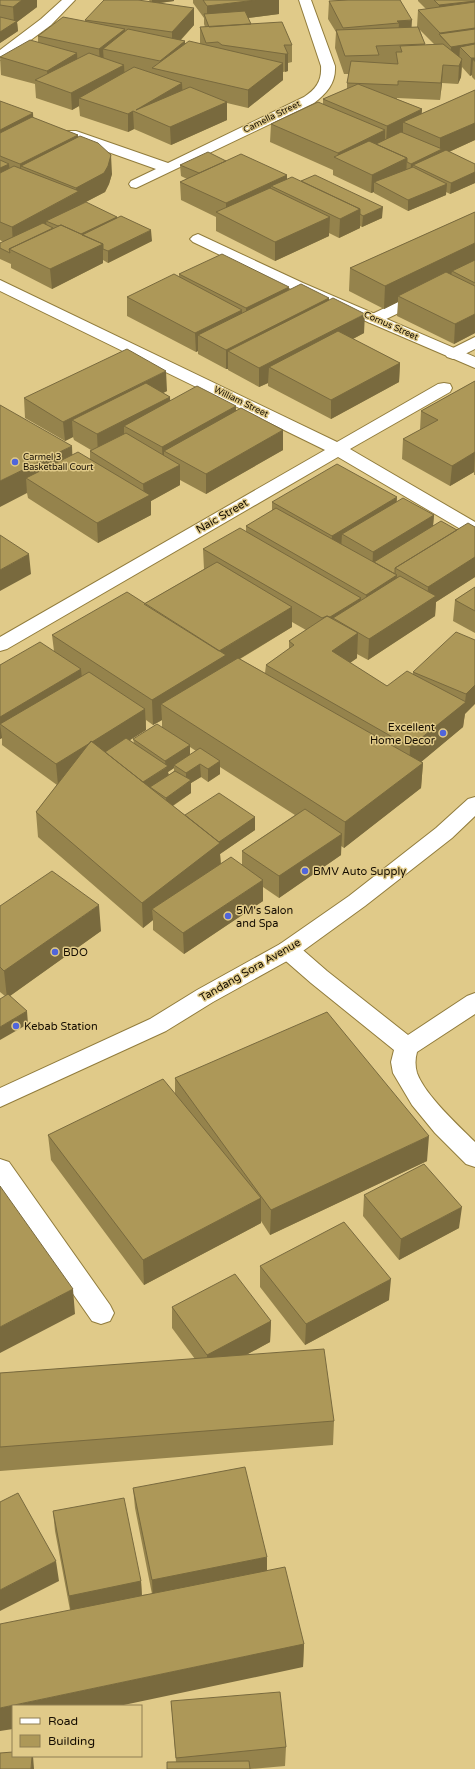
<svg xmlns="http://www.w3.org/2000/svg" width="475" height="1769" font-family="'Varela Round',sans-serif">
  <rect width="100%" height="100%" fill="#e0ca89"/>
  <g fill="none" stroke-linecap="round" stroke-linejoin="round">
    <g stroke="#917c3c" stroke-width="2">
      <path id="lane" d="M475,265V276L380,322L374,324L368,322L366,319L368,316Z
        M475,337V349L459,357L453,359L447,357L445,354L447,351Z
        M288,942L296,944L327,971L408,1035L467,996L475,993V1014L417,1052C415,1059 415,1066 417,1073C425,1095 458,1125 475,1142V1167L466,1164L435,1133L412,1105L393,1073L391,1062L394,1050L311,983L280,956L277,950L280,944Z
        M0,1159L9,1162L110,1305L114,1313L110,1321L101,1324L92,1321L0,1189Z"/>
    </g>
    <g stroke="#917c3c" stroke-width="2">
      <path id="street" d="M62,0H75L51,25L5,59L0,60V50L41,19Z
        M299,0H311L335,66C336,83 327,93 314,103L136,188L131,187L129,184L131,181L156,169L66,137L64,134L66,131H76L168,163L304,97C316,89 322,81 321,66Z
        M198,234L303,283L475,357V368L291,289L193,242L190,239L193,236Z
        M0,280L337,442L438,384L444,383L450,384L452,388L450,392L350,449L475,522V535L469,534L338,457L7,649L0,651V637L325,450L0,291Z"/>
    </g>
    <g stroke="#917c3c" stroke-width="2">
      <path id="secondary" d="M475,797V816L452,838L365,906L296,956L213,1002L166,1031L0,1107V1088L150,1019L197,990L280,944L349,896L436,828L468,799Z"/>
    </g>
    <use href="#lane" fill="#fff" fill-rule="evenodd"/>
    <use href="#street" fill="#fff" fill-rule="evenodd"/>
    <use href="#secondary" fill="#fff" fill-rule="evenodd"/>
  </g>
  <path fill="#95834c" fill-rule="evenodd" d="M0,0H37V7L17,22L18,31L0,43Z
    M149,0H174V1L159,3L194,8V25L181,40L185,41V44H200V27H205L204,24V18L193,3V0H279V14L248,18L251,24L292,45V62L288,63V71L283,72V80L248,108L227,103V120L171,145L134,129L128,132L80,116L79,106L72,110L36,98L35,84L1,75L0,57L38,42V36L85,21V20L150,2Z
    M339,0H400L411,27H417L418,10L426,9L418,1V0H475V80L472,77V75L470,76L462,67L461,77L458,84L442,83L440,100L397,98V99L422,109L421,114L475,90V140L449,152L475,164V183L450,194L446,192V195L408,211L374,193V192L371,193L333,175V170L270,142L271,124L323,104V99L347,89V83L349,74H344L335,48L336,32L328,19L329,1H340ZM420,30L434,44L425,45Z
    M0,101L33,118L78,135V137L112,174L109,184L105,192L80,205V206L117,217V218L152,241L108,263L103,260V263L52,289L11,268V264L0,259V243L3,242L0,240Z
    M226,161L287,175V179L382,218L362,227L360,226V228L339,238L329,233V236L275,261L216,231V217L181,200L180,182L187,179L181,176L180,165Z
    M475,212V333L454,344L397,316L398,302L384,309L349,291L350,268Z
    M179,274L289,290L329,298V300L364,333L353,339L400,363L399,382L331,419L268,386V383L259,387L228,370V369H226L198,354V351L196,352L127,316V297L179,277Z
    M475,381V475H474V472L450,486L402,459L403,439L420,430L421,411Z
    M167,391L163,393L170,397V401L236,411L283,450L206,494L180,480V485L151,501V515L98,543L28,498L27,493L0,405L72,455L90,459V451L91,450L74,440L73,437L65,441L25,418L24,398Z
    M272,502H397L434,515L433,526L457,530L475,527V577L436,602L435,616L368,660L357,654V658L350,663L387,686L413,674V672L475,640L463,727L421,762L423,763L421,788L344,848L341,846V855L279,898L263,887V901L184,954L153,930V920L143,928L38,837L36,812L57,785L2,745V738L0,739V665L54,651L52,635L144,604L204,569L203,549L246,532V526L272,511ZM292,622L306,630L289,641V649L266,665L265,673L240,659L292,627ZM146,720L153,725L162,720V727L133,739L134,743L130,740L146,730ZM190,747L196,751L190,755ZM220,767L295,815L242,851V865L221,864L220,854L255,830V817L185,815L173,806L191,793V783L201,777L208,782L220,774ZM174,768V771L169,775L168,772Z
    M475,587V633L453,621L455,600Z
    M0,906L101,931L10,996L28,1024L5,996L0,992Z
    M175,1078L427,1161L270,1235L261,1221V1223L144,1285L51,1160L48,1135L175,1095Z
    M364,1195L459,1228L399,1260L363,1216Z
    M260,1266L389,1300L305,1345L260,1287Z
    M172,1307L271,1321L270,1342L246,1355L334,1421L333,1445L0,1471V1373L195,1359L172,1328Z
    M133,1488L267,1570L304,1644L303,1667L70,1610L55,1531L53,1511L141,1581L142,1595L152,1594L135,1508Z
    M171,1701L286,1747L285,1766L250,1769H167L176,1762Z"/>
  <path fill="#796a3e" d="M22,0H37V7L17,22L18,31L0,43V32L14,23L13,7Z
    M152,0H174V1L152,4Z
    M256,0H279V14L207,23V6Z
    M475,1V18L438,23L439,5Z
    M194,8V25L172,49V32Z
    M412,20L411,37L398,38L399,23L397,21Z
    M475,28V62L473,60L472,75L470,76L471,58L460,47L459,63L450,64L451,47L440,36V33Z
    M125,29V46L103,49L104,63L100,66L99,49Z
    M185,41V58L160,70V61Z
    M77,53L78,70L48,85L47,71Z
    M285,54H288V71L285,72Z
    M462,59L461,77L458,84L459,66Z
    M283,63V80L248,108V90Z
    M124,65L125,82L79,98V106L72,110L71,93Z
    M443,65L442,83L440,100L441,83Z
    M182,83L183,101L136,110Z
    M227,102V120L171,145L170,127Z
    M422,109L421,127L403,122V136L386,144L387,126Z
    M133,111L134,129L128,132V114Z
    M33,113L34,131L0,149V130Z
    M475,123V140L442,155L413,165L412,174L410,175L411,164L440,150V138Z
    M385,130V148L337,159L338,153Z
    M78,135L79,153L21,166L22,182H21L20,164Z
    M111,155L112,174L109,184L105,192L80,205V210L46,221L47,228L13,246L12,227L76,193V188Z
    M407,158L406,177L374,182V192L371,193L372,175Z
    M9,164L11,182L0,188V168Z
    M475,172V183L450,194L451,183Z
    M287,175V193L271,186V201L226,217V203Z
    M447,184L446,195L408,211V200Z
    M383,207L382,218L362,227L363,216Z
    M360,209V228L339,238L340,219Z
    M117,217V228L77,236Z
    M330,217L329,236L275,261V242Z
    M151,230L152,241L108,263V251Z
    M475,243V264L452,271L451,276L398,296V302L384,309L385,286Z
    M103,244V263L52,289L50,269Z
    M289,287L288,306L246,327V308Z
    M329,298V317L228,351V369H226V350Z
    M242,310V329L198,335V351L196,352L195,333Z
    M365,314L364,333L284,375L269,367L268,383L259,387V368Z
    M475,314V333L454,344L455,324Z
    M400,363L399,382L331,419V400Z
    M166,371L167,391L89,429L72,420L73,437L65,441L63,422Z
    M170,397L171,417L124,426V440L98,454L97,434Z
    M236,406V426L164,451V466L163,467L162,447Z
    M283,430V450L206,494V474Z
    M72,446L73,470L26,478L27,493L0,507V481Z
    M475,452L474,472L450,486L452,466Z
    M180,465V485L151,501V515L98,543L97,523L144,498L143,484Z
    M397,497L396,517L342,534L341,550L331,556L332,536Z
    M434,515L432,536L374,562V572L372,573L373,552Z
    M29,554L31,574L0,591V570Z
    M475,557V577L436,602L435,616L368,660L369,639L427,602L428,587Z
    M397,575L395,596L365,615L366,595Z
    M361,598L360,618H333L332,636L325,620Z
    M292,607V627L226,667L161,704L162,720L153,725L152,700L218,652Z
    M358,633L357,658L331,676L332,651Z
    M81,669L83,690L0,724L2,738L0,739V717Z
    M475,685V704L465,714L463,727L409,772L410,747L465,702L466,694Z
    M145,709L146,730L58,785L56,764Z
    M190,745V758L174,765V768L168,772L169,779L150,787V791L141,783L166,768L165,761Z
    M220,761V774L208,782V769Z
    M423,763L421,788L344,848L345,822Z
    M200,764L201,777L191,783V793L166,810V798L186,784V773Z
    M255,817V830L220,854L221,869L152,909L153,920L143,928L142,903L217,843Z
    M342,834L341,855L279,898V876Z
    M263,880V901L184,954L183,933Z
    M99,905L101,931L7,998L4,971Z
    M27,1011L28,1024L0,1040V1027Z
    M429,1136L427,1161L270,1235L271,1210Z
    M261,1198V1223L144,1285L143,1260Z
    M462,1207L459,1228L399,1260L401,1239Z
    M391,1279L389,1300L305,1345L306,1324Z
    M73,1289L75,1314L0,1353V1327Z
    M271,1321L270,1342L207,1376V1355Z
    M267,1557V1577L153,1600L152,1580Z
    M56,1561L59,1581L0,1611V1590Z
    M141,1581L142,1600L71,1615L69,1596Z
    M304,1644L303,1667L119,1706H13V1729L0,1731V1708Z
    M32,1756H33L34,1769H31Z"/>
  <path fill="#ad9858" stroke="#796a3e" d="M0,0H22L13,7L0,5Z
    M104,0H138L194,8L172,32L85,20Z
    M203,0H256L207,6Z
    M348,0H400L412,20L397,21L399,23L343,28L329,1Z
    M434,0H475V1L439,5Z
    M475,2V28L440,33L418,10Z
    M245,11L251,24L209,27L204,14Z
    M0,17L17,21L0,32Z
    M63,17L125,29L99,49L38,36Z
    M282,22L292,45H284L288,54H285L222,45L218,42L206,43L200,27Z
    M418,27L425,44L376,46L379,55L345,56L336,30Z
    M128,29L185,41L160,61L103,49Z
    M475,29V43L451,47L439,34Z
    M30,40L77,53L47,71L0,57Z
    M189,41L283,63L248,90L152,68Z
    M443,44L462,59L459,66L443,65L441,83L398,81V85L347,83L351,61L398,64L396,52H402L400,46Z
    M475,44V58H471L460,47Z
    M89,53L124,65L71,93L35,80Z
    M134,67L182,83L136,110L190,87L227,102L170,127L133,111L128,114L79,98Z
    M358,84L422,109L387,126L323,99Z
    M475,90V123L440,138L403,122Z
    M0,101L33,113L0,130Z
    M318,102L385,130L338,153L271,124Z
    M32,117L78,135L20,164L0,156V133Z
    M401,132L442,149L411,164L407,162V158L376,144Z
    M80,136L98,143L111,155L108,166L104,173L76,188L21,166Z
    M369,141L407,158L372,175L334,157Z
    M446,150L475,164V172L451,183L413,165Z
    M208,152L226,161L199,173L180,165Z
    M241,154L287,175L226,203L180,182Z
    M0,160L9,164L0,168Z
    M14,166L79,191L12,227L0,222V173Z
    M413,167L447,184L408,200L374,182Z
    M315,175L383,207L363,216L360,214V209L301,181Z
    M292,177L360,209L340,219L271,186Z
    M270,188L330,217L275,242L216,212Z
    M86,202L117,217L81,234L61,225L58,226L46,221Z
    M475,212V243L385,286L350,268Z
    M121,216L151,230L108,251L103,249V244L82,235Z
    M43,223L53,228L9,249L10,253L0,248V243Z
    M61,225L103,244L50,269L9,249Z
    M222,254L289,287L246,308L179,274Z
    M475,260V283L452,271Z
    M446,272L475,286V314L455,324L398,296Z
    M174,274L242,310L195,333L127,297Z
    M301,284L329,298L226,350L198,335Z
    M333,298L365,314L259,368L228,351Z
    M338,331L400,363L331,400L269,367Z
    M127,349L166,371L63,422L24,398Z
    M475,381V452L452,466L403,439L438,420L421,411Z
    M146,383L170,397L97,434L72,420Z
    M197,386L236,406L162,447L124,426Z
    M0,405L72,446L0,481Z
    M241,408L283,430L206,474L164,451Z
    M126,433L180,465L143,484L90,451Z
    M78,452L150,495L97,523L26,478Z
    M337,464L397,497L332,536L272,502Z
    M403,498L434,515L373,552L342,534Z
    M276,508L397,575L366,595L246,526Z
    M441,521L457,530L395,568V574L374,562Z
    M468,523L475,527V557L428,587L395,568Z
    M240,528L361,598L330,617L327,616L322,618L203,549Z
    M0,535L29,554L0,570Z
    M217,562L292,607L219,651L144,604Z
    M400,576L436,596L369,639L333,618Z
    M475,587V611L455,600Z
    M127,592L226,655L152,700L52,635Z
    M327,616L358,633L332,651L387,686L407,671L466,702L410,747L266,665L294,645L289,641Z
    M456,632L475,640V685L466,694L413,672Z
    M40,642L81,669L0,717V665Z
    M238,658L423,763L345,822L161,704Z
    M89,672L145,709L92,742L91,741L90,743L56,764L0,724Z
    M157,724L190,745L165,761L133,739Z
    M126,738L168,766L143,782L105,752Z
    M91,741L220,843L142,903L36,812Z
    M200,748L220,761L208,769L200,764L186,773L174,765Z
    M175,771L191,780L166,798L150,787Z
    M219,793L255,817L219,842L185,815Z
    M305,809L342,834L279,876L242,851Z
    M231,857L263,880L183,933L152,909Z
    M52,871L99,905L4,971L0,967V906Z
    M8,994L27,1011L0,1027V999Z
    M327,1012L429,1136L271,1210L175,1078Z
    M163,1079L261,1198L143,1260L48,1135Z
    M424,1164L462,1207L401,1239L364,1195Z
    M0,1186L73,1289L0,1327Z
    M344,1222L391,1279L306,1324L260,1266Z
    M235,1274L271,1321L207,1355L172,1307Z
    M324,1349L334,1421L0,1447V1373Z
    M245,1467L267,1557L152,1580L133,1488Z
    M18,1493L56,1561L0,1590V1502Z
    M124,1498L141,1581L69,1596L53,1511Z
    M285,1567L304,1644L0,1708V1624Z
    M280,1692L286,1747L176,1758L171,1701Z
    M13,1752V1756H32L31,1769H0V1753Z
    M249,1761L250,1769H167V1762Z"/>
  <g fill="#5065db" stroke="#e0ca89" stroke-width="1.5">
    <circle cx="15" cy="462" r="4"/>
    <circle cx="443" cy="733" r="4"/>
    <circle cx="305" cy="871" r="4"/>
    <circle cx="228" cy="916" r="4"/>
    <circle cx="55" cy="952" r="4"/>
    <circle cx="16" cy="1026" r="4"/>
  </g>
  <g text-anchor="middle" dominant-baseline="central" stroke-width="3" stroke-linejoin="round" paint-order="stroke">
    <g font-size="9" fill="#150d00" stroke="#e0ca89">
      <text transform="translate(272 117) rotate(-26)">Camella Street</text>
      <text transform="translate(391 326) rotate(24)">Cornus Street</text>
      <text transform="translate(241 402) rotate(26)">William Street</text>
    </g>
    <g font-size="9" fill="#150d00" stroke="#e0ca89" text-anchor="start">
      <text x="23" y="457">Carmel 3<tspan x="23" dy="10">Basketball Court</tspan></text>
    </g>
    <g font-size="11" fill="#150d00" stroke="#e0ca89">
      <text transform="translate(222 516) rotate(-30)">Naic Street</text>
      <text transform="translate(250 970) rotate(-30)">Tandang Sora Avenue</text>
    </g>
    <g font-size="11" fill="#150d00" stroke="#e0ca89" text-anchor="start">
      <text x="435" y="727" text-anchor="end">Excellent<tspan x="435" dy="13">Home Decor</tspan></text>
      <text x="313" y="871">BMV Auto Supply</text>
      <text x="236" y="910">5M's Salon<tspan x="236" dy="13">and Spa</tspan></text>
      <text x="63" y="952">BDO</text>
      <text x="24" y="1026">Kebab Station</text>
    </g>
  </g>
  <rect x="12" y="1705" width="130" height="52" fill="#e0ca89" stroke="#8f7e52"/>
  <rect x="20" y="1718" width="20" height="6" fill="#ffffff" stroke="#8f7e52"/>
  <text x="48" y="1725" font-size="12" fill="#150d00">Road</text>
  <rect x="20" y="1735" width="20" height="12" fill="#ad9858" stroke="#8f7e52"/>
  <text x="48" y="1745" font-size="12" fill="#150d00">Building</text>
</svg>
